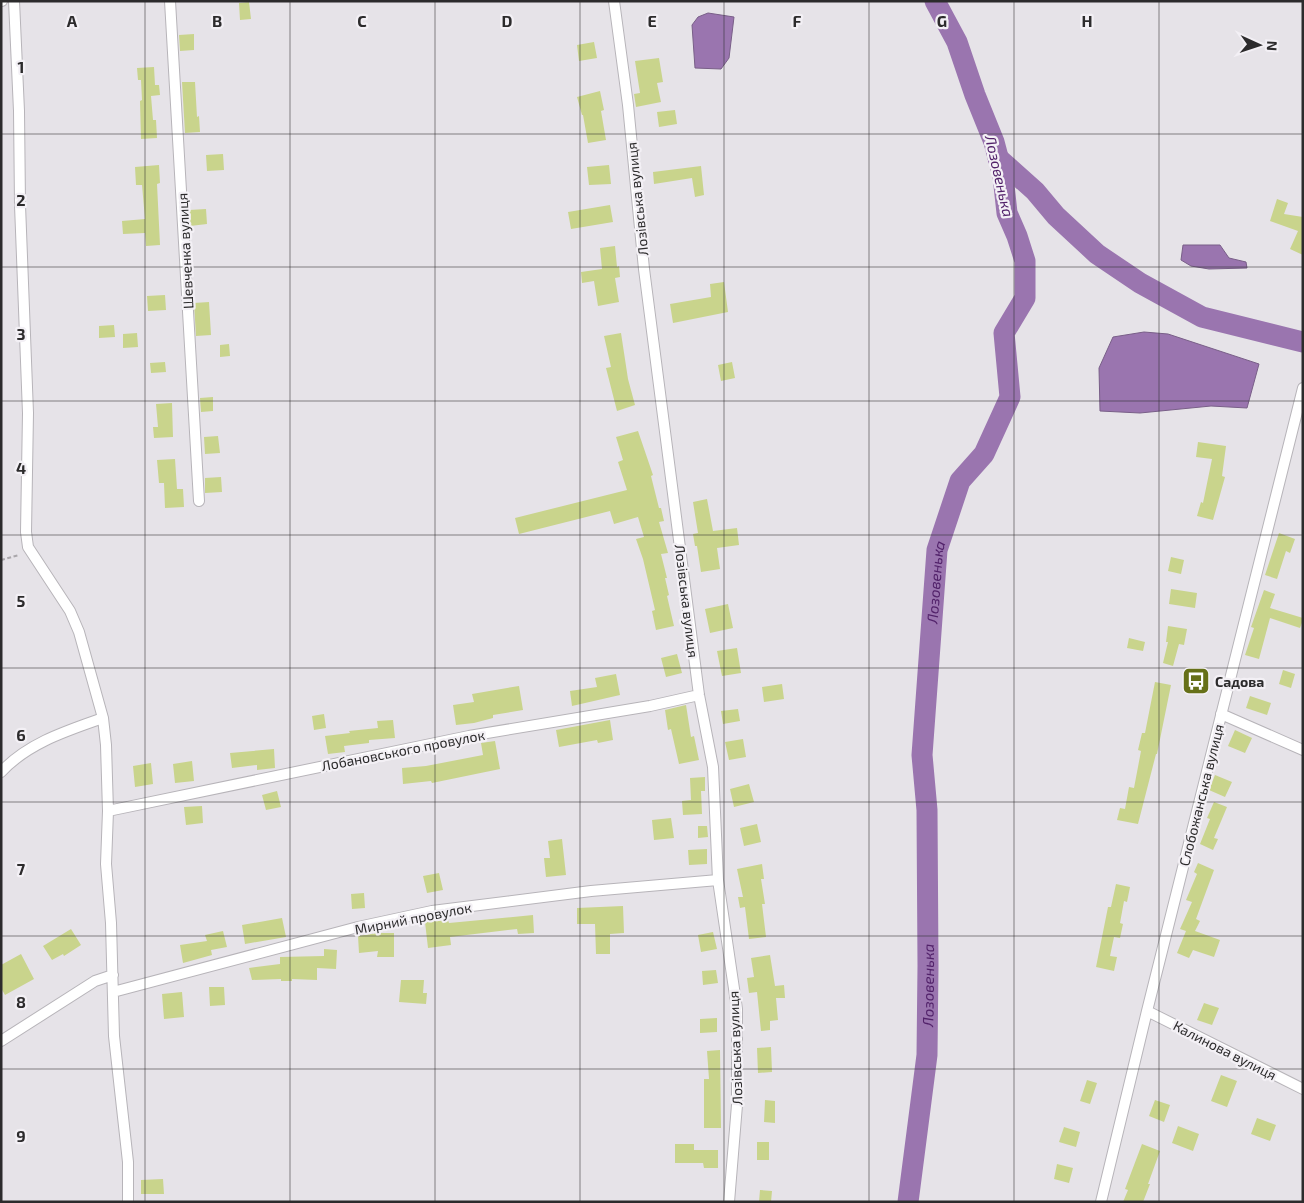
<svg xmlns="http://www.w3.org/2000/svg" width="1304" height="1203" font-family="'Exo 2',sans-serif">
  <rect width="100%" height="100%" fill="#e6e3e8"/>
  <path fill="#9a75af" stroke="#795f88" d="M708,13L734,17L729,58L721,69L695,68L692,25L698,17Z
    M1183,245H1220L1229,258L1246,262L1247,268L1209,269L1191,266L1181,260Z
    M1144,332L1168,334L1259,364L1247,408L1211,406L1140,413L1100,411L1099,368L1113,337Z"/>
  <g fill="none" stroke-linecap="round" stroke-linejoin="round">
    <g stroke="#9a75af" stroke-width="21">
      <path d="M998,158L1035,191L1056,216L1097,254L1140,283L1202,317L1303,342"/>
      <path id="s1" d="M908,1202L927,1055L928,966L927,810L922,755L937,550L960,481L984,454L1010,397L1004,333L1025,298V261L1017,236L1007,213L1003,176L994,142L975,95L957,42L935,1"/>
    </g>
  </g>
  <path fill="#c9d48c" d="M249,2L251,19L240,20L239,3Z
    M194,34V50L180,51L179,35Z
    M594,42L597,58L579,61L577,45Z
    M659,58L663,82L657,83L661,102L636,107L634,94L640,93L635,61Z
    M154,67L155,85H159L160,95L151,96L153,120H156L157,138L141,139L140,101L142,100L141,80H138L137,68Z
    M182,82H195L197,117L199,116L200,132L185,133Z
    M600,91L604,110L601,111L606,140L588,143L583,115H582L577,97Z
    M675,110L677,124L659,127L657,112Z
    M223,154L224,170L207,171L206,155Z
    M159,165L160,183L157,184L160,245L146,246L145,233L123,234L122,221L145,219L142,185H136L135,167Z
    M609,165L611,184L589,185L587,167Z
    M701,166L704,195L695,197L692,178L654,184L653,172Z
    M1277,199L1288,203L1284,214L1303,217V255L1290,249L1298,231L1270,221Z
    M610,205L613,222L571,229L568,212Z
    M206,209L207,224L190,226L189,210Z
    M615,246L617,267L619,266L620,277L615,278L619,302L598,306L594,281L582,283L581,272L602,269L600,248Z
    M724,282L728,312L673,323L670,304L711,297L710,284Z
    M165,295L166,310L148,311L147,296Z
    M209,302L211,335L196,336L194,303Z
    M114,325L115,337L99,338V326Z
    M137,333L138,347L123,348V334Z
    M621,333L628,379L635,405L617,411L606,368L611,367L604,336Z
    M229,344L230,356L220,357V345Z
    M165,362L166,372L151,373L150,363Z
    M732,362L735,378L721,381L718,365Z
    M213,397V411L201,412L200,398Z
    M172,403L173,437L154,438L153,427H158L156,404Z
    M638,431L653,475L651,476L659,508H661L664,521L659,522L668,553L661,554L667,578H665L669,595L667,596L674,626L656,630L652,611L655,610L643,559L636,539L644,537L638,517L614,524L610,511L519,534L515,518L627,490L618,462L623,460L616,437Z
    M218,436L220,453L205,454L204,437Z
    M1198,442L1226,446L1222,476L1225,477L1213,520L1197,516L1201,502L1203,503L1212,459L1196,457Z
    M175,459L177,489H183L184,507L165,508L164,483H159L157,460Z
    M221,477L222,492L205,493V478Z
    M707,499L713,531L737,528L739,545L717,548L720,569L701,572L697,546H695L693,534L698,533L693,502Z
    M1279,533L1295,539L1290,553L1286,551L1277,579L1265,575Z
    M1171,557L1184,560L1181,574L1168,571Z
    M1171,589L1197,593L1195,608L1169,604Z
    M1264,590L1275,594L1270,608L1303,618V620L1300,628L1270,618L1259,659L1245,655L1254,628L1251,627Z
    M728,604L733,628L710,633L705,609Z
    M1168,626L1187,629L1184,645L1179,644L1173,666L1163,663L1168,642H1166Z
    M1129,638L1145,642L1143,651L1127,648Z
    M737,648L741,673L722,676L717,651Z
    M677,654L682,673L666,677L661,658Z
    M1283,670L1295,674L1291,688L1279,684Z
    M616,674L620,695L572,706L570,691L597,687L595,678Z
    M1155,682L1171,685L1157,754H1156L1138,824L1117,820L1120,808L1125,809L1129,787L1134,788L1141,751L1138,750L1142,733H1145Z
    M782,684L784,699L764,702L762,687Z
    M519,686L523,710L493,715V718L474,723L456,725L453,705L474,702L472,694Z
    M1250,696L1271,703L1267,715L1246,708Z
    M686,705L691,737L694,736L699,760L679,764L671,729L668,730L665,710Z
    M738,709L740,721L723,724L721,711Z
    M324,714L326,728L314,730L312,716Z
    M393,720L395,738L369,740V743L344,746L345,752L328,754L325,736L350,733L349,731L378,728L377,721Z
    M610,720L613,740L598,743L597,740L559,747L556,730Z
    M1235,730L1252,738L1245,753L1228,746Z
    M743,739L746,757L729,760L725,742Z
    M495,741L500,769L432,783L431,781L403,784L402,768L426,766L483,755L481,743Z
    M274,749L275,768L257,770V765L232,768L230,753Z
    M192,761L194,781L175,783L173,764Z
    M151,763L153,784L135,787L133,766Z
    M1215,775L1232,782L1225,797L1209,790Z
    M705,777V791H701L702,814L683,815L682,801L691,800L690,778Z
    M749,784L754,802L734,807L730,789Z
    M277,791L281,807L266,810L262,795Z
    M1214,802L1227,807L1214,838L1218,839L1213,850L1200,844L1210,819L1207,818Z
    M202,806L203,823L186,825L184,807Z
    M671,818L674,838L654,840L652,820Z
    M757,824L761,842L744,846L740,828Z
    M698,826H707L708,837L698,838Z
    M562,839L566,875L546,877L544,858H550L548,841Z
    M707,849V864L689,865L688,850Z
    M1198,863L1214,870L1196,919L1200,921L1195,931L1220,940L1214,957L1193,950L1189,958L1177,953L1186,931L1180,929L1192,902L1186,900L1197,874L1194,872Z
    M762,864L764,879H761L765,904H762L766,937L749,939L745,907L740,908L738,897H743L737,869Z
    M439,873L443,890L427,893L423,876Z
    M1116,884L1130,887L1127,902L1124,901L1120,923L1123,924L1120,938L1114,937L1110,956L1117,957L1114,971L1096,967L1108,907H1111Z
    M364,893L365,908L352,909L351,894Z
    M623,906L624,933L610,934V954H596L595,924H577V908Z
    M533,915L534,933L518,934L517,929L450,937L451,945L428,948L425,922L448,920L449,923Z
    M282,918L286,937L245,944L242,925Z
    M71,929L81,945L64,956L63,954L52,960L43,946Z
    M223,931L227,947L211,950L212,955L183,963L180,945L207,941L205,935Z
    M713,932L717,949L701,952L698,935Z
    M378,933H394V957H377L378,951L359,953L358,936Z
    M324,949L337,950L336,969L317,968V980L292,979V981H281V979L252,980L249,968L280,964V957L324,956Z
    M21,954L34,979L5,995L1,988V965Z
    M770,955L775,986L784,985L785,998H776L778,1020L770,1021V1030L761,1031L757,992L749,993L747,978L754,977L751,958Z
    M716,970L718,983L703,985L702,971Z
    M401,980H424L423,993H427L426,1004L399,1002Z
    M209,987H224L225,1005L210,1006Z
    M182,992L184,1017L164,1019L162,994Z
    M1204,1003L1219,1008L1212,1025L1197,1020Z
    M717,1018V1032L700,1033V1019Z
    M771,1047L772,1072L758,1073L757,1048Z
    M720,1050L721,1128H704V1079H709L707,1051Z
    M1221,1075L1237,1081L1227,1107L1211,1101Z
    M1087,1080L1097,1083L1090,1104L1080,1101Z
    M765,1100L775,1101V1123L764,1122Z
    M1155,1100L1170,1105L1164,1122L1149,1116Z
    M1257,1118L1276,1125L1270,1141L1251,1134Z
    M1178,1126L1199,1134L1193,1151L1172,1143Z
    M1064,1127L1080,1132L1076,1147L1059,1142Z
    M757,1142H769V1160H757Z
    M675,1144H694V1150H718V1168H704L703,1163H675Z
    M1142,1144L1160,1151L1148,1184H1150L1143,1202H1123L1128,1190L1125,1189Z
    M1057,1164L1073,1168L1069,1183L1054,1179Z
    M163,1179L164,1194H141V1180Z
    M760,1190L772,1191L771,1202H759Z"/>
  <g fill="none" stroke-linecap="round" stroke-linejoin="round">
    <g stroke="#b7b4b9" stroke-width="12">
      <path id="minor" d="M1,1H2
        M14,1L19,111L20,205L28,413L26,532L28,547L70,611L79,632L103,718L106,745L108,811L106,864L111,923L114,1036L128,1162V1202
        M170,1L199,501
        M614,1L628,105L644,269L699,695L713,767L718,880L737,1009V1105L729,1202
        M1221,714L1303,750
        M1,772C28,743 66,731 103,718
        M108,811L469,736L650,706L699,695
        M113,992L358,927L432,911L591,891L718,880
        M1147,1011L1303,1089
        M1,1041L95,981L113,975
        M1101,1202L1147,1011L1303,388"/>
    </g>
    <path stroke="#aaa7ab" stroke-width="2" stroke-dasharray="4 2.5" stroke-linecap="butt" d="M1,560L19,555"/>
    <use href="#minor" stroke="#fff" stroke-width="10"/>
  </g>
  <path fill="none" stroke="#2c2b2c" stroke-width="1" stroke-opacity="0.55" d="M145,1V1202M290,1V1202M435,1V1202M580,1V1202M724,1V1202M869,1V1202M1014,1V1202M1159,1V1202M1,134H1303M1,267H1303M1,401H1303M1,535H1303M1,668H1303M1,802H1303M1,936H1303M1,1069H1303"/>
  <defs>
    <g id="bus-square" transform="scale(1.4375)"><rect x="-9" y="-9" width="18" height="18" rx="4" fill="#667018" stroke="#f3f0f5"/><path d="M-5-6H5V4H4V6H2V4H-2V6H-4V4H-5ZM-3.5-4V0h7V-4ZM-3.5 1.2v1.5H-2V1.2ZM2 1.2v1.5H3.5V1.2Z" fill="#fff"/></g>
  </defs>
  <g fill-rule="evenodd">
    <use href="#bus-square" x="1196" y="681"/>
  </g>
  <g text-anchor="middle" dominant-baseline="central" stroke-width="4.5" stroke-linejoin="round" paint-order="stroke">
    <g font-size="14" fill="#2c2b2c" stroke="#f3f0f5">
      <text transform="translate(637 199) rotate(-96)">Лозівська вулиця</text>
      <text transform="translate(185 251) rotate(-93)">Шевченка вулиця</text>
      <text transform="translate(687 601) rotate(83)">Лозівська вулиця</text>
      <text transform="translate(403 750) rotate(-11)">Лобановського провулок</text>
      <text transform="translate(1201 795) rotate(-76)">Слобожанська вулиця</text>
      <text transform="translate(413 918) rotate(-11)">Мирний провулок</text>
      <text transform="translate(735 1048) rotate(-92)">Лозівська вулиця</text>
      <text transform="translate(1225 1050) rotate(27)">Калинова вулиця</text>
    </g>
    <g font-size="14" font-weight="bold" fill="#2c2b2c" stroke="#f3f0f5" text-anchor="start">
      <text x="1215" y="681">Садова</text>
    </g>
    <g font-size="15" font-style="italic" fill="#52226a" stroke="#f3f0f5">
      <text transform="translate(1000 176) rotate(77)">Лозовенька</text>
      <text stroke="none"><textPath href="#s1" startOffset="622">Лозовенька</textPath></text>
      <text stroke="none"><textPath href="#s1" startOffset="218">Лозовенька</textPath></text>
    </g>
  </g>
  <g font-size="16" text-anchor="middle" font-weight="bold" fill="#2c2b2c" stroke="#f3f0f5" stroke-width="4.5" stroke-linejoin="round" paint-order="stroke">
    <text x="72" y="27">A</text>
    <text x="217" y="27">B</text>
    <text x="362" y="27">C</text>
    <text x="507" y="27">D</text>
    <text x="652" y="27">E</text>
    <text x="797" y="27">F</text>
    <text x="942" y="27">G</text>
    <text x="1087" y="27">H</text>
    <text x="21" y="73">1</text>
    <text x="21" y="206">2</text>
    <text x="21" y="340">3</text>
    <text x="21" y="474">4</text>
    <text x="21" y="607">5</text>
    <text x="21" y="741">6</text>
    <text x="21" y="875">7</text>
    <text x="21" y="1008">8</text>
    <text x="21" y="1142">9</text>
  </g>
  <rect width="1304" height="1203" fill="none" stroke="#2c2b2c" stroke-width="5"/>
  <g transform="translate(1259 45) rotate(93)" stroke="#f3f0f5" stroke-width="4" paint-order="stroke">
  <path d="M0-4L9 19L0 12L-9 19Z" fill="#2c2b2c"/>
  <text y="-8" font-size="14" font-weight="bold" text-anchor="middle" fill="#2c2b2c">N</text>
  </g>
</svg>
